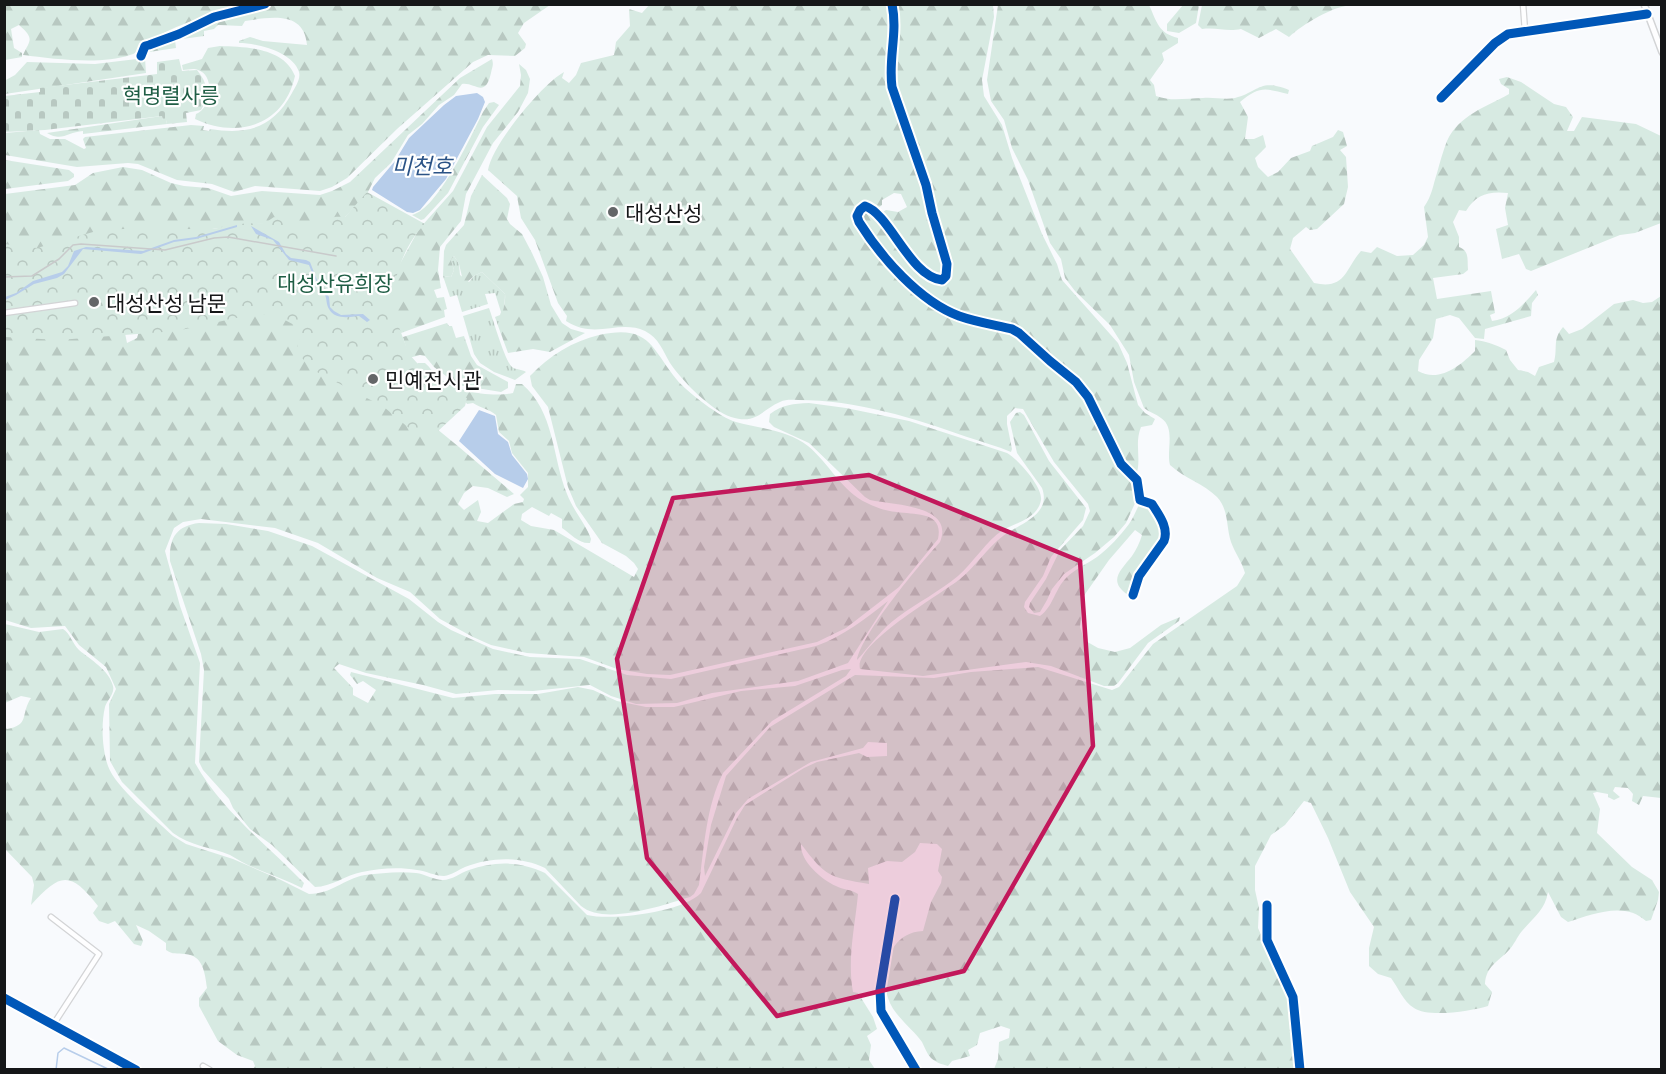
<svg xmlns="http://www.w3.org/2000/svg" width="1666" height="1074" font-family="Barlow,'Noto Sans KR',sans-serif">
  <defs>
    <pattern id="grass-tufts" width="24" height="20" patternUnits="userSpaceOnUse" patternTransform="scale(1.5)"><rect width="24" height="20" fill="#d7eae2"/><path d="M3 7l-1-3M5 7V3M7 7l1-3M15 17l-1-3M17 17v-4M19 17l1-3" fill="none" stroke="#b8c8c1"/></pattern>
    <pattern id="forest-firs" width="22" height="20" patternUnits="userSpaceOnUse" patternTransform="scale(1.5)"><rect width="22" height="20" fill="#d7eae2"/><path d="M5 1l3.5 6h-7zM16 11l3.5 6h-7z" fill="#b8c8c1"/></pattern>
    <pattern id="cemetery-stones" width="16" height="16" patternUnits="userSpaceOnUse" patternTransform="scale(1.5)"><rect width="16" height="16" fill="#d7eae2"/><path d="M2 7V4a2 2 0 0 1 4 0v3zM10 15v-3a2 2 0 0 1 4 0v3z" fill="#b8c8c1"/></pattern>
    <pattern id="park-crowns" width="20" height="18" patternUnits="userSpaceOnUse" patternTransform="scale(1.5)"><rect width="20" height="18" fill="#d7eae2"/><path d="M2 6a3 3 0 1 1 6 0M12 15a3 3 0 1 1 6 0" fill="none" stroke="#b8c8c1"/></pattern>
  </defs>
  <rect width="100%" height="100%" fill="#f8fafd"/>
  <path fill="url(#grass-tufts)" d="M454,256L459,264L460,275L469,282L474,276L482,272L505,294C505,310 500,321 502,337L495,317L500,315L501,312L495,293L485,294L488,304L462,312L457,295L450,297L443,276L451,277L454,270L451,260Z
    M489,308C493,319 505,361 512,367C516,370 522,369 526,372L515,380L494,372L480,363L474,354L463,316Z"/>
  <path fill="url(#forest-firs)" d="M274,4L550,5L524,23L518,33L526,44L525,48L515,56L488,55L473,62L397,129L347,178L332,187L320,191L255,186L234,192L212,184L177,180L138,164L128,163L77,167L5,155V133L39,130L40,134L50,139H65L84,149L86,148L83,139L85,137L191,125L204,126L203,130L209,131L210,129C248,135 273,128 292,93C295,87 301,79 299,72C293,52 257,43 239,43V41L250,37L263,41L307,45C304,11 272,17 245,21L242,26L218,25L214,29L204,31V36L175,40L176,48L149,52L146,49L213,19Z
    M650,4L890,5C895,38 883,65 893,100C900,127 913,152 921,178C927,195 928,214 933,232C937,245 945,258 946,271L939,278C921,270 889,231 883,212L886,210L898,212L907,207L901,194L894,193L882,200V205L877,209L868,204L858,206L855,216L862,232L878,252L946,313L1012,332L1078,386L1117,462L1134,480L1136,501L1126,523L1114,537L1095,553L1064,574L1052,589L1047,600L1040,612L1034,613L1029,607L1030,603L1046,579L1060,550L1083,526L1090,511L1088,504L1054,462L1023,409L1015,408L1007,416V424L1012,449L1011,452C997,446 982,442 967,437C914,418 856,400 798,400C793,400 786,399 780,402C761,410 757,425 731,417C711,410 682,381 670,363C663,351 659,338 645,331C619,319 595,340 566,321L567,316L558,303L535,240L521,218L517,196L488,170C492,145 542,84 564,72L562,78L569,83L576,75L581,63L614,55L616,42L630,26L629,9L642,13Z
    M5,5H253C218,12 184,21 152,39C144,43 139,53 130,55C101,65 54,59 23,55C30,40 35,39 19,25L11,29L14,48L22,53V57L5,60Z
    M894,5H993L994,17L982,80L984,96L1002,125L1012,158L1042,234L1057,264L1062,280L1118,343L1127,363L1138,405L1145,413L1155,419L1152,425L1141,427C1134,444 1142,459 1136,476L1126,467L1120,457L1086,392L1020,332L949,309L907,280L896,269L886,253L867,232L860,219L862,210L867,209C874,212 874,217 879,223C882,227 886,229 889,233C903,251 918,275 941,283L947,280L950,269L893,81Z
    M998,5H1149C1157,22 1158,33 1178,38V43L1162,53L1164,60L1150,80L1154,85L1156,96C1172,102 1186,98 1203,98C1214,97 1224,100 1235,98C1259,92 1259,78 1289,90L1288,94C1264,88 1260,86 1240,102L1248,117L1245,139H1254L1263,135L1266,147L1255,158L1258,167L1268,177L1278,172L1291,158L1310,151L1312,146L1333,137L1338,130L1343,132L1347,146L1340,150L1346,157L1348,187L1344,204L1317,229L1310,230L1306,227L1293,238L1290,249L1314,283C1346,290 1345,269 1361,251L1371,253L1377,247L1397,256L1413,255L1424,245L1428,237L1424,207C1432,196 1433,185 1437,173C1440,162 1443,151 1447,141C1459,115 1486,107 1509,94V89L1501,84L1499,79L1507,77L1521,82L1554,104L1566,107L1573,117L1567,131H1574L1582,117L1636,124L1661,136V223L1635,233L1620,235L1531,271L1526,269L1519,254L1502,259L1496,229L1508,225L1505,208L1508,193C1489,191 1476,194 1466,211L1459,210L1453,222L1459,237V247C1470,251 1467,260 1468,270L1463,274L1433,278L1437,299L1491,291L1495,313L1490,315L1492,321C1512,318 1523,305 1536,290L1538,295L1532,303L1531,316L1485,329L1484,339L1475,338L1459,318L1450,315L1436,319L1433,338L1419,360L1418,371C1439,383 1460,366 1475,351V340C1485,341 1497,345 1506,350L1510,360L1518,370L1528,372L1535,376L1539,367L1554,362C1558,348 1552,340 1563,327L1569,334L1582,329L1614,304L1633,300L1643,303L1652,302L1661,296V798L1643,796L1639,805L1632,801L1633,794L1628,788L1615,787L1613,791L1620,797L1614,800L1608,797V794L1597,792L1593,793L1600,809L1597,833L1632,867L1652,880L1659,892L1658,900L1651,920L1646,921C1625,901 1592,914 1568,922L1561,917L1548,892C1545,910 1534,917 1522,931C1517,937 1514,945 1509,950C1498,962 1486,966 1485,984L1492,992L1488,1006C1472,1011 1428,1018 1414,1008C1403,1001 1399,989 1391,978L1378,974L1369,966V948L1374,927L1350,892L1328,838L1311,803L1304,801L1285,825L1271,835L1255,866V890L1259,908L1258,928L1287,992L1298,1052L1297,1069H994L998,1059L999,1042L1009,1038L1010,1029L1001,1026L980,1033L977,1045L968,1050L970,1056L952,1061L948,1066C941,1064 937,1063 931,1058C927,1054 925,1048 922,1042C912,1028 893,1015 888,998C879,970 890,932 923,931L931,902L941,883L942,877L938,871L942,849L937,844L920,843L915,852L902,862L887,861L868,868L869,884C829,877 826,877 801,844C800,861 821,879 836,886C843,890 851,889 858,894C855,927 847,959 853,992L858,993L873,1017L877,1029L867,1036L871,1045L869,1060L875,1069H253L255,1066L253,1061L237,1055L218,1041L199,1006V998L207,988C205,973 203,955 185,954C176,953 173,955 166,950V943L149,931L136,925L143,941L141,946L134,944L115,921L108,924L99,921L93,913L98,906C70,870 60,873 31,905L34,885L32,877L5,849L4,727L7,729C30,725 20,715 31,698L21,696L5,703V624L39,632L63,629C70,633 72,643 79,650C91,660 109,670 113,686C115,694 107,700 105,707C101,724 102,749 108,766C116,788 155,819 173,836L186,844L233,859L279,879L309,894C332,894 343,879 365,875C381,873 400,871 416,873C425,874 434,880 443,880C452,880 460,873 469,870C494,861 521,861 545,873L587,915C613,921 683,912 701,893L737,818L745,805L804,768L817,762L859,753L867,757L887,756V743L868,742L863,748L811,762L748,799L736,813L705,876L704,867L711,825L726,776L770,727L855,675L934,678L971,672L1038,667L1112,690L1119,687L1153,644L1237,586L1245,573C1242,562 1235,553 1231,542C1226,527 1229,510 1217,497C1204,484 1184,478 1170,465C1166,450 1176,428 1161,418C1156,414 1149,412 1144,408L1134,382L1129,355L1110,325L1075,291L1065,278L1061,259L1050,243L1028,180L1012,148L1004,120L991,101L987,80Z
    M1183,5H1199L1196,23L1179,33L1167,31V24Z
    M1202,5V4L1371,5C1364,6 1359,5 1352,5C1333,6 1303,24 1289,37L1276,29L1259,38L1241,29C1226,32 1217,27 1202,29L1198,25Z
    M220,46C245,47 284,47 295,76C284,126 237,139 195,119L196,114C212,108 215,75 198,70C194,68 187,70 183,70L182,65L202,59L208,48Z
    M145,58L146,73L5,94L4,81L15,75L27,62L95,64Z
    M492,59C494,66 492,67 491,73C485,99 475,82 462,84L454,95L439,105L422,124L408,135L391,163L375,178L367,194L345,217L320,227L300,228L265,223L36,249L5,246V194L75,185L93,173L123,167L142,170L171,183L184,186L208,188L231,196L262,191L320,195L332,191L350,182L460,78Z
    M519,64L526,70L530,79L528,93L518,112L493,143L466,194L461,221L440,247L438,270L441,288L434,290L437,298L444,297L447,309L444,310L445,317L401,333L384,316L396,271L419,229L453,191L487,127L520,86L521,75Z
    M494,102L499,105L483,127L448,193L424,219L421,220L412,215C438,209 471,136 483,112L489,103Z
    M162,116L163,120H166L167,124L83,134V131C68,132 62,142 47,133Z
    M5,160L69,170L74,174V177L68,181L5,189Z
    M482,175L507,198L510,204L507,219L510,224L522,234L532,253L543,277L551,305L562,323L571,329L585,333L550,352L533,349L508,353C505,344 500,334 500,324C501,313 506,306 505,294L482,272L474,276L464,285L459,264L454,256L451,260L454,270L451,277L443,276L444,251L446,245L464,225L471,196Z
    M259,311L282,317L320,333L459,447L514,494L507,497L488,488L473,486L464,493L458,504L464,510L478,500L481,512L477,521L488,523L514,504L523,502L524,499L520,495L528,487V473L512,453L509,441L499,432L496,415C489,409 481,408 473,403L467,404L463,398L443,393L416,365L418,363H425C430,367 433,373 438,377C454,391 492,398 513,393L516,384H522C555,412 552,457 567,494C573,510 587,526 591,539L590,543C579,544 571,534 562,528V519L551,513L549,516L532,507L522,514L521,520L531,526L554,530L634,577L638,569L634,563L626,556L602,543L576,506L568,487L548,407L532,386L530,376C549,356 573,341 599,335C650,324 651,348 677,380C687,392 721,418 736,422C759,428 789,431 808,446C829,463 842,492 867,503C877,508 886,511 897,512C915,515 944,511 938,539L899,587L846,628L817,642L670,675L647,674L617,669L584,657L527,653L491,645L473,637L440,619L410,592L377,578L318,543L275,528L201,519L183,522L174,528L165,551L180,606L200,663L195,763C222,811 266,844 304,883L302,888C283,878 261,872 242,862C238,860 234,857 230,855C211,847 190,846 173,833L122,782L110,761L109,704L116,689L106,667L79,645L65,626L31,628L5,620L4,334L125,333L127,343L137,338L139,331Z
    M447,323L449,326H452L456,338L464,336L471,356L477,365L508,382V388L501,392L458,385L434,367L425,356L420,355L409,358L403,337Z
    M809,403L846,408L909,421L1007,453C1018,459 1043,487 1041,500C1038,518 1016,523 1003,530C987,540 973,563 958,576C940,591 917,603 898,617C881,629 870,646 857,660C862,633 920,564 940,542C955,505 893,505 870,500L865,497L809,443L774,427L769,422L770,414C783,404 793,404 809,403Z
    M1020,412L1024,415L1049,461L1086,508L1083,520L1051,557L1043,576L1025,602L1024,607L1028,613L1040,616C1053,607 1055,589 1066,578C1075,569 1087,564 1097,557C1109,548 1120,536 1129,524C1134,517 1136,510 1140,503C1156,505 1163,525 1163,539L1137,573L1131,593L1128,595C1107,581 1121,570 1132,556C1136,550 1140,542 1142,535L1135,530L1109,560L1083,597L1080,627L1084,640L1098,648L1115,652L1130,648L1161,625L1180,617L1179,621L1148,643L1118,683L1114,686H1104L1051,666L1026,662L923,676L860,669C853,644 943,593 960,579C976,566 987,548 1003,536C1019,524 1052,515 1042,488L1017,453L1010,422L1016,413Z
    M199,523L226,524L268,531L312,546L409,599L438,622L451,630L493,649L530,657L580,659L627,675L671,679L816,646C844,636 865,619 888,601L848,663L798,681L712,693L677,703L636,704L611,696L590,685L533,691L498,690L456,694L423,685L366,673L339,664L334,668L353,688V695L368,703L376,690L363,681L357,684L350,675L351,672L453,698L495,694H538L578,687L593,690L617,701L646,707H674L741,691L795,686L842,670L851,669L846,676L772,721L723,773C706,807 704,848 699,885L694,894L690,897C663,905 605,926 581,906L545,868C520,856 491,857 465,867C458,870 452,875 444,876C435,876 426,871 417,870C400,867 380,868 362,872C346,875 331,887 315,887L272,845L250,829L233,808L229,799L203,770L199,762L204,670L201,654L170,561C169,538 176,526 199,523Z"/>
  <path fill="url(#cemetery-stones)" d="M179,59L182,71L197,70C208,83 210,96 201,110L186,113L187,122L167,124L166,120H163L162,116L45,130L5,132V96L40,92V88L157,74V62Z"/>
  <path fill="url(#park-crowns)" d="M367,192L425,224C413,235 401,258 397,275C394,285 394,293 390,303L409,354L442,391L452,392L467,398L465,406L437,432L424,433L410,429L384,407L315,371L296,352L301,332L298,327L283,319L259,313L176,331L59,340L5,337L4,244L37,248L100,230L148,228L156,225L184,229H214L235,224L265,223L274,217L295,223L300,227L319,226C327,217 334,216 345,217Z"/>
  <path fill="#b7cdea" d="M477,93L483,97L485,102L478,119L446,179L420,210L413,213L407,212L372,190L373,187L395,161L409,138L444,105L456,96Z
    M237,225V227L196,239L174,242L141,254L83,249L64,274L57,278L34,284L16,295L5,300V297L16,293L33,281L62,272L68,266L74,251L86,247L143,251L174,240L196,237Z
    M251,226L279,242L286,254L291,258L306,260L310,262L317,280L329,297L330,307L334,311L341,315L363,314L370,320L367,322L359,316C349,317 335,320 329,309C326,304 327,299 325,295C318,284 313,276 309,265L289,260L273,240L256,234Z
    M479,410L495,416L498,434L508,442L512,455L527,474L528,479L523,488L495,474L459,441Z"/>
  <g fill="none" stroke-linecap="round" stroke-linejoin="round">
    <path stroke="#b7cdea" stroke-width="1.5" d="M56,1070L58,1053L64,1048L110,1070
      M116,1070L118,1067"/>
    <g stroke="#d3d4d6" stroke-width="7">
      <path id="minor" d="M1523,4L1525,31
        M1441,98L1495,43L1508,34L1647,14
        M4,313L75,303
        M895,899L880,990L881,1011L916,1070
        M1267,905V940L1293,997L1300,1070
        M51,917L99,954L53,1025
        M4,998L136,1070
        M203,1066L210,1070"/>
    </g>
    <g stroke="#d3d4d6" stroke-width="8">
      <path id="tertiary" d="M892,4C898,34 888,58 892,87L926,185L932,213L947,264L946,276L942,280C910,277 890,214 865,206L860,210L857,216L859,222C881,257 919,301 959,316C976,322 995,325 1012,329L1019,333L1050,361L1076,382L1088,397L1121,464L1137,480L1140,500L1152,504C1159,515 1169,528 1164,541L1139,576L1133,595
        M1644,4L1662,52
        M141,56L145,46L149,45L179,34L214,17L265,4"/>
    </g>
    <use href="#minor" stroke="#fefeff" stroke-width="4.5"/>
    <use href="#tertiary" stroke="#fefeff" stroke-width="5"/>
    <path stroke="#c9cacb" stroke-width="1.5" d="M4,277L32,276L59,259L73,245L81,244L165,250L214,238L228,237L336,256"/>
    <g stroke="#fff" stroke-width="13">
      <path id="cycleway" d="M892,4C898,34 888,58 892,87L926,185L932,213L947,264L946,276L942,280C910,277 890,214 865,206L860,210L857,216L859,222C881,257 919,301 959,316C976,322 995,325 1012,329L1019,333L1050,361L1076,382L1088,397L1121,464L1137,480L1140,500L1152,504C1159,515 1169,528 1164,541L1139,576L1133,595
        M141,56L145,46L149,45L179,34L214,17L265,4
        M1441,98L1495,43L1508,34L1647,14
        M895,899L880,990L881,1011L916,1070
        M1267,905V940L1293,997L1300,1070
        M4,998L136,1070"/>
    </g>
    <use href="#cycleway" stroke="#0057b8" stroke-width="9"/>
  </g>
  <path fill="#c2185b" fill-opacity="0.2" stroke="#c2185b" stroke-width="4.5" stroke-linejoin="round" d="M869,475L1080,561L1093,746L964,971L777,1016L647,858L617,659L673,498Z"/>
  <g fill="#646668" stroke="#fff" stroke-width="2">
    <circle cx="613" cy="212" r="6"/>
    <circle cx="94" cy="302" r="6"/>
    <circle cx="373" cy="379" r="6"/>
  </g>
  <g text-anchor="middle" dominant-baseline="central" stroke-width="4.5" stroke-linejoin="round" paint-order="stroke">
    <g font-size="21" fill="#1f5e45" stroke="#fff">
      <text x="171" y="94">혁명렬사릉</text>
      <text x="335" y="282">대성산유희장</text>
    </g>
    <g font-size="21" fill="#151618" stroke="#fff" text-anchor="start">
      <text x="625" y="212">대성산성</text>
      <text x="106" y="302">대성산성 남문</text>
      <text x="385" y="379">민예전시관</text>
    </g>
    <g font-size="22" font-style="italic" fill="#2b5386" stroke="#fff">
      <text x="422" y="165">미천호</text>
    </g>
  </g>
  <rect width="1666" height="1074" fill="none" stroke="#151618" stroke-width="12"/>
</svg>
